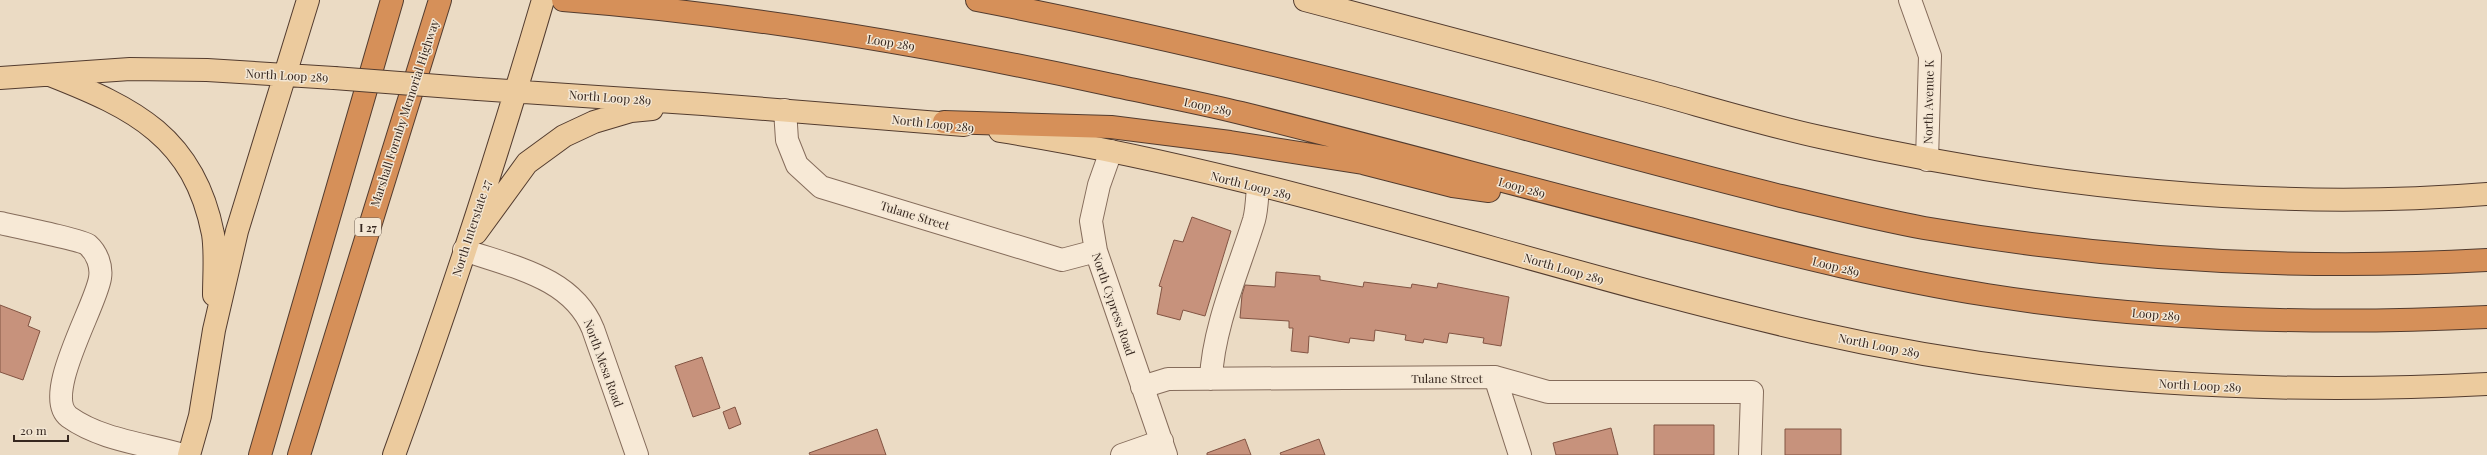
<svg xmlns="http://www.w3.org/2000/svg" width="2487" height="455" font-family="'Playfair Display',serif">
  <rect width="100%" height="100%" fill="#ebdbc4"/>
  <path fill="#c7927c" stroke="#825443" d="M1192,217L1231,231L1205,316L1183,310L1180,320L1157,314L1162,287L1159,286L1174,240L1183,242Z
    M1276,272L1320,276V280L1363,287L1364,282L1411,288L1412,284L1437,288L1438,283L1509,297L1501,346L1483,343L1484,338L1449,333L1447,343L1424,339L1423,343L1405,340L1406,335L1375,330L1374,341L1350,338L1349,343L1309,336L1308,353L1291,351L1293,328H1289V321L1240,318L1242,295L1245,285L1275,287Z
    M0,305L31,317L28,326L40,331L23,380L0,372Z
    M702,357L720,408L693,417L675,366Z
    M735,407L741,424L729,429L723,412Z
    M1654,425H1714V455H1654Z
    M1611,428L1618,455H1556L1553,443Z
    M877,429L886,455H810L809,453Z
    M1785,429H1841V455H1785Z
    M1245,439L1251,455H1207V453Z
    M1319,439L1325,455H1281L1280,453Z"/>
  <g fill="none" stroke-linecap="round" stroke-linejoin="round">
    <g stroke="#856c5b" stroke-width="24">
      <path id="minor" d="M1910,0L1930,56L1927,160
        M785,110L787,140L797,165L821,187L1062,260L1096,251
        M1111,151L1099,185L1091,221L1096,251L1166,455
        M0,223C13,226 82,240 88,245C97,253 102,266 100,278C96,306 41,396 69,417C101,440 146,444 183,455
        M464,250C512,267 572,277 593,329L637,455
        M1495,377L1520,455
        M1211,379C1213,327 1239,269 1254,220C1257,209 1257,197 1258,186
        M1142,387L1168,379L1495,377L1548,392H1752L1750,455
        M1122,455L1162,441"/>
    </g>
    <g stroke="#533c2f" stroke-width="24">
      <path id="major" d="M1305,0C1418,29 1531,59 1644,90C1703,106 1761,124 1820,137C2038,186 2263,212 2487,194
        M50,75C134,108 194,137 213,234C216,253 214,276 214,295
        M0,78L130,69L207,70L334,78
        M478,89L703,104L964,125
        M1000,131C1276,174 1541,270 1813,332C2034,382 2262,396 2487,384
        M476,233L527,163L564,136L594,122L631,111L652,109
        M189,455L200,416L214,330L237,231L308,0
        M394,455C449,305 498,153 543,0"/>
    </g>
    <g stroke="#533c2f" stroke-width="24">
      <path id="highway" d="M563,0C746,14 927,45 1107,84C1152,94 1197,102 1241,113C1391,150 1540,192 1689,229C1788,254 1886,279 1987,295C2152,321 2320,325 2487,317
        M977,0C1154,34 1329,77 1504,123C1596,148 1688,173 1781,196C1828,207 1876,219 1924,228C2111,260 2298,271 2487,260
        M944,122L1111,127L1230,142L1363,163L1453,186L1489,191
        M260,455L392,0
        M299,455L440,0"/>
    </g>
    <use href="#minor" stroke="#f7e9d6" stroke-width="22"/>
    <use href="#major" stroke="#eccb9e" stroke-width="22"/>
    <use href="#highway" stroke="#d69059" stroke-width="22"/>
    <g stroke="#533c2f" stroke-width="24" stroke-linecap="butt">
      <path id="major-bridge" d="M334,78L478,89"/>
    </g>
    <use href="#major-bridge" stroke="#eccb9e" stroke-width="22"/>
  </g>
  <g text-anchor="middle" dominant-baseline="central" stroke-width="3" stroke-linejoin="round" paint-order="stroke">
    <rect fill="#f3e6d3" stroke="#6f6055" stroke-width="1" x="355" y="218" width="26" height="18" rx="3"/>
    <g font-size="11" font-weight="bold" fill="#36271f">
      <text x="368" y="227">I 27</text>
    </g>
    <g font-size="12" fill="#36271f" stroke="#f3e6d3">
      <text transform="translate(891 42) rotate(9)">Loop 289</text>
      <text transform="translate(287 75) rotate(3)">North Loop 289</text>
      <text transform="translate(610 97) rotate(4)">North Loop 289</text>
      <text transform="translate(1928 102) rotate(-89)">North Avenue K</text>
      <text transform="translate(1208 106) rotate(12)">Loop 289</text>
      <text transform="translate(404 113) rotate(-72)">Marshall Formby Memorial Highway</text>
      <text transform="translate(933 123) rotate(6)">North Loop 289</text>
      <text transform="translate(1251 185) rotate(14)">North Loop 289</text>
      <text transform="translate(1522 187) rotate(15)">Loop 289</text>
      <text transform="translate(915 215) rotate(17)">Tulane Street</text>
      <text transform="translate(471 228) rotate(-72)">North Interstate 27</text>
      <text transform="translate(1836 266) rotate(14)">Loop 289</text>
      <text transform="translate(1564 268) rotate(16)">North Loop 289</text>
      <text transform="translate(1114 304) rotate(71)">North Cypress Road</text>
      <text transform="translate(2156 314) rotate(5)">Loop 289</text>
      <text transform="translate(1879 345) rotate(11)">North Loop 289</text>
      <text transform="translate(604 363) rotate(70)">North Mesa Road</text>
      <text x="1447" y="378">Tulane Street</text>
      <text transform="translate(2200 385) rotate(3)">North Loop 289</text>
    </g>
  </g>
  <path d="M14 435v6h54v-6" fill="none" stroke="#36271f" stroke-width="2"/>
  <text x="20" y="435" font-size="12" fill="#36271f" stroke="#f3e6d3" stroke-width="3" paint-order="stroke">20 m</text>
</svg>
